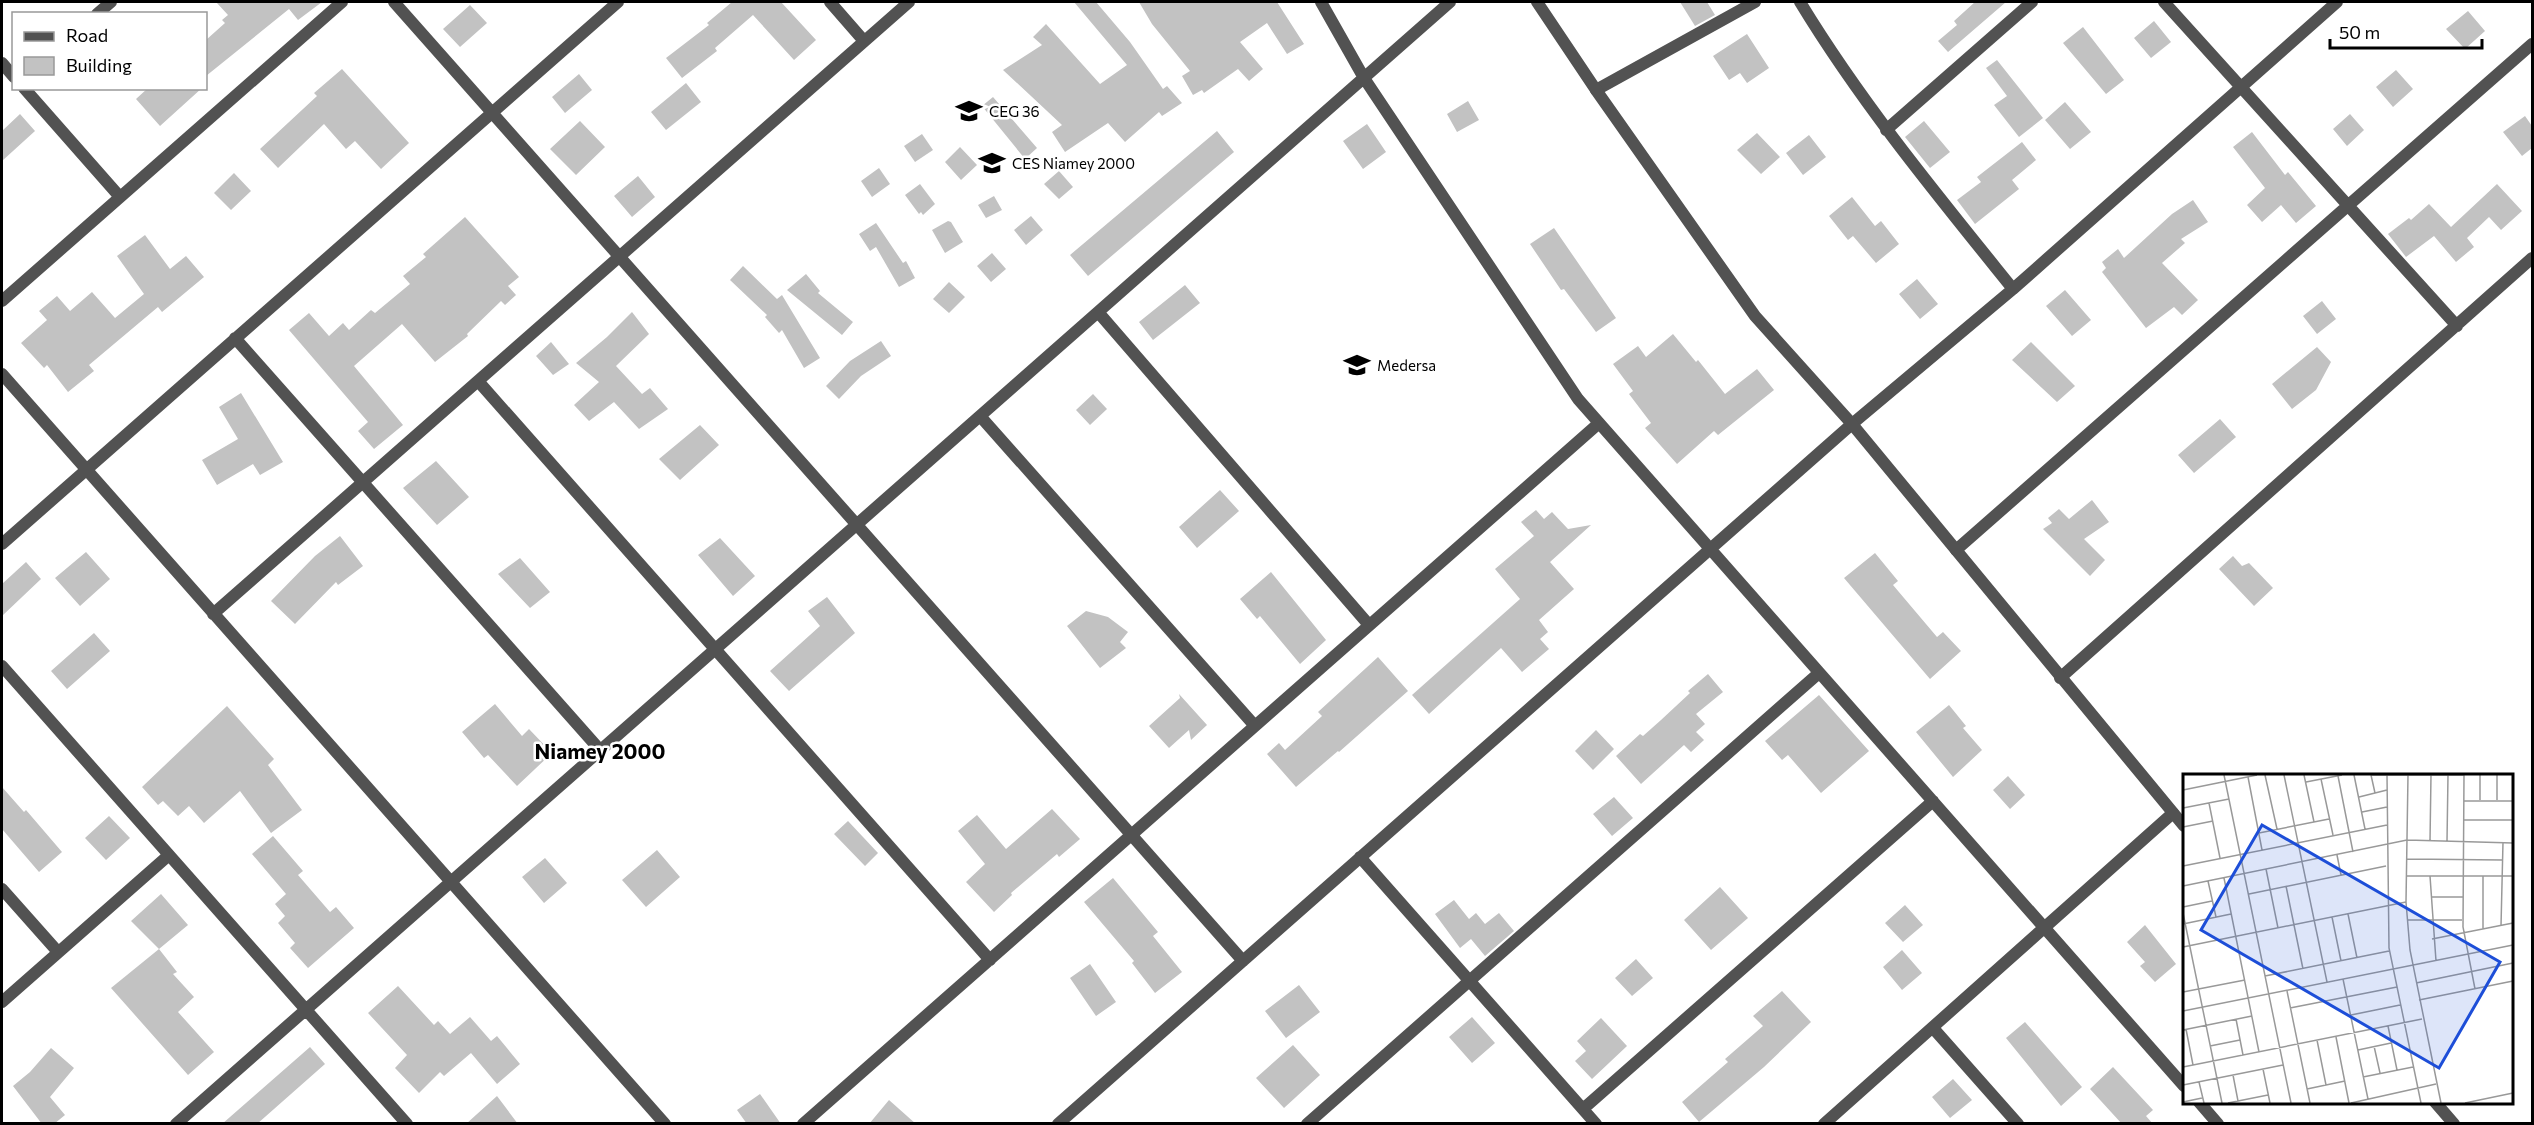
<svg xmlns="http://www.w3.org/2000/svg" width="2534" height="1125" font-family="Commissioner,sans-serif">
  <rect width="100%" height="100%" fill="#fff"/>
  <path fill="#c2c2c2" d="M216,2H322L298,20L289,9L206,76V40L225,23L222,20L228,15Z
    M732,2H781L816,40L794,60L753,15L715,48L717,51L682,78L666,58L709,25L707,23Z
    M1074,2H1096L1130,42L1163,89L1167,86L1182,103L1162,116L1159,112L1125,142L1108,123L1065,152L1052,132L1062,125L1003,70L1042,45L1033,37L1046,24L1100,84L1127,65Z
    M1139,2H1277L1304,44L1287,54L1267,23L1240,42L1263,69L1249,81L1238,69L1204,93L1202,90L1193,95L1182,76L1190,71L1152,24Z
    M1680,2H1707L1715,15L1695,26Z
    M1975,2H2006L1948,52L1938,41L1957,25L1954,21Z
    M470,5L487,23L460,47L443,29Z
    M2468,11L2485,31L2465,49L2446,29Z
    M2154,21L2171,42L2151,58L2134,38Z
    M2083,27L2124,80L2106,94L2063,43Z
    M1747,34L1769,68L1747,83L1740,73L1729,80L1713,56Z
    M1997,60L2043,118L2019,137L1994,105L2007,96L1986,68Z
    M342,69L409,143L381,169L355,141L346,149L324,124L278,168L260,149L317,96L314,93Z
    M2396,70L2413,89L2393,107L2376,87Z
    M579,74L592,90L565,113L552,97Z
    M686,83L701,102L666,130L651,112Z
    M148,88H202L160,126L136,99Z
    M993,97L1037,148L1025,159L982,106Z
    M1468,101L1479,120L1457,132L1447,114Z
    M2065,102L2091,132L2070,149L2045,120Z
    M20,114L35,131L2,161V131Z
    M2350,114L2364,130L2347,146L2333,129Z
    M2525,116L2532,126V148L2522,156L2503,132Z
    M580,121L605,147L576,175L550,149Z
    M1924,121L1950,152L1930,168L1905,137Z
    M1367,124L1386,152L1363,169L1343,141Z
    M1217,131L1234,152L1088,276L1070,255Z
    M2252,132L2285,175L2288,172L2316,206L2296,223L2281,205L2262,222L2247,205L2265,188L2233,147Z
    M1757,133L1780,157L1761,174L1737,150Z
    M922,134L933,150L915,162L904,146Z
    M1809,135L1826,157L1803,175L1786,153Z
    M2022,142L2036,160L2012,180L2019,189L1975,224L1957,200L1981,182L1977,177Z
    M960,147L977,165L961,180L945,162Z
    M879,168L890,184L872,197L861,181Z
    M1059,171L1073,187L1059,199L1044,184Z
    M234,173L251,191L231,210L214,193Z
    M638,176L655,197L632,217L614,196Z
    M920,184L935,204L923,215L921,212L919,214L905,195Z
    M2497,184L2522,211L2501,230L2489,217L2467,238L2474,247L2456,262L2434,236L2406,257L2388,234L2409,218L2411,220L2429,204L2451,227Z
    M994,196L1002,210L986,218L978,205Z
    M1852,197L1875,226L1881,221L1899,244L1876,263L1853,236L1848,240L1829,216Z
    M2193,200L2208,222L2181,239L2185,243L2162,263L2198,300L2182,315L2174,307L2146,328L2102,272L2106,268L2102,262L2118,249L2124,258L2172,214Z
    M1031,216L1043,230L1026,245L1014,230Z
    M465,217L519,277L508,286L516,295L505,305L501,301L467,334L468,336L435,362L402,324L354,366L403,425L374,449L358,431L368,422L289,330L309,313L329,336L343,323L349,330L371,310L375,313L410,284L403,276L426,257L423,254Z
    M948,221L951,222L963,242L945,253L932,230Z
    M876,223L903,263L906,261L915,278L899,287L876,247L870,251L859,234Z
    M1554,228L1616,318L1596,332L1564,289L1561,290L1530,244Z
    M145,235L170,269L186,256L204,277L162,312L158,307L89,365L94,371L68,392L47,365L44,368L21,343L47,320L39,311L57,296L70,311L92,292L115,318L144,294L117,256Z
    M992,253L1006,269L991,282L977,266Z
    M743,266L777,299L782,295L820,358L804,368L782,330L779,333L765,317L767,315L730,280Z
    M806,274L820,291L818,293L853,322L842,335L787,290Z
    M1917,279L1938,304L1920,319L1899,294Z
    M949,282L965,297L949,313L933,299Z
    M1185,285L1200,303L1153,340L1139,322Z
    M2065,290L2091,320L2072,336L2046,306Z
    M2322,301L2336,319L2317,334L2303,316Z
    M632,312L649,334L616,366L642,394L650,388L668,409L639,429L614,402L589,421L574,405L599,382L576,363L607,337Z
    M1673,334L1696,362L1698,360L1725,394L1757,369L1774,390L1718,435L1714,431L1677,464L1645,428L1651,423L1629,394L1633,391L1613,364L1638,346L1646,357Z
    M881,341L891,356L861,376L839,399L826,386L850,361Z
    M551,342L569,364L553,375L536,356Z
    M2031,342L2075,386L2057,402L2012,360Z
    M2317,347L2331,362L2316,390L2292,409L2272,384Z
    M241,393L283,462L260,475L253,464L217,485L202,460L238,439L219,407Z
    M1093,394L1107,409L1090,425L1076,410Z
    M2220,419L2236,437L2194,473L2178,455Z
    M700,425L719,445L680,480L659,459Z
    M436,461L469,497L437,525L403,488Z
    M1220,490L1239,511L1197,548L1179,527Z
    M2092,500L2109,522L2084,539L2105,560L2090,576L2043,529L2052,523L2048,518L2059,509L2069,519Z
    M1536,510L1544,519L1552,512L1568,529L1591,525L1550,562L1574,589L1539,620L1548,632L1540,639L1549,649L1522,672L1501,648L1429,714L1412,695L1520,599L1495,569L1534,536L1521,522Z
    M340,536L363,566L338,585L336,582L295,624L271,601L315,556Z
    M720,538L755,576L733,596L698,555Z
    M86,552L110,579L80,606L55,578Z
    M1875,553L1898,581L1893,585L1937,637L1943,632L1961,651L1930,679L1844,578Z
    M2233,556L2242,566L2249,563L2273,588L2254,606L2219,569Z
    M520,558L550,592L530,608L498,574Z
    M26,562L41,579L2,616V584Z
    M1271,572L1326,640L1300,664L1260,616L1257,619L1240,599Z
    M827,597L855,633L789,691L770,671L820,626L808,611Z
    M1086,611L1108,617L1128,632L1120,642L1126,648L1100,668L1067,626Z
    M94,633L110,651L67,689L51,671Z
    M1378,657L1408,691L1339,752L1338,751L1296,787L1267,754L1279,743L1285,750L1322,716L1318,712Z
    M1708,674L1723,692L1696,714L1705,724L1696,732L1704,740L1691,752L1684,745L1641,784L1616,756L1640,734L1643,736L1661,720L1690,693L1688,691Z
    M1179,694L1207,725L1191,740L1189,730L1169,748L1149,726L1180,698Z
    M1819,695L1869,751L1821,793L1788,755L1782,760L1765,741Z
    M495,704L522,736L529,729L552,753L517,786L488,755L484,758L462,732Z
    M1949,705L1966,726L1963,728L1982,750L1953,777L1916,732Z
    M227,706L274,759L268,765L302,810L271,833L240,791L204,823L189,806L178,816L163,801L158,805L142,787Z
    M1596,730L1614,749L1593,770L1575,751Z
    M2008,776L2025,795L2010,809L1993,790Z
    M2,787L24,812L26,810L62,852L39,872L2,829Z
    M1614,797L1633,818L1612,836L1593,814Z
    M1052,809L1080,839L1059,857L1057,854L1011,893L1012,895L994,912L966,882L985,864L958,831L977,815L1006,849Z
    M109,816L130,838L106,860L85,838Z
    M848,821L878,853L865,866L834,834Z
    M273,836L303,871L298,875L330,912L336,907L354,928L308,968L290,948L295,943L278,923L285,916L275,904L286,894L252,854Z
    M657,850L680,877L646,907L622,880Z
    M545,858L567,883L544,903L522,877Z
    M1113,878L1158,932L1153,936L1182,972L1155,993L1132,963L1134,961L1084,902Z
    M1720,887L1748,918L1711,950L1684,920Z
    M161,894L188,925L159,949L131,921Z
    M1454,900L1469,919L1476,913L1485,924L1499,913L1514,931L1485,956L1471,939L1460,948L1435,914Z
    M1905,905L1923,925L1903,942L1885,923Z
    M2145,925L2176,964L2155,982L2140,966L2145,962L2127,942Z
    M159,949L177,972L173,974L194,997L178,1012L214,1052L188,1075L111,988Z
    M1902,950L1922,973L1902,990L1883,967Z
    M1636,959L1653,978L1632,996L1615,978Z
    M1090,964L1116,1002L1096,1016L1070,978Z
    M1299,985L1320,1012L1286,1038L1265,1011Z
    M398,986L434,1025L438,1021L450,1034L470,1017L491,1041L497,1036L520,1064L497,1084L471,1053L444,1076L440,1072L419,1093L395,1068L407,1055L368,1013Z
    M1782,991L1811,1022L1764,1067L1699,1122L1682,1102L1728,1062L1725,1059L1763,1026L1753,1016Z
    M1472,1017L1495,1043L1472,1063L1449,1037Z
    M1601,1018L1627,1046L1592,1079L1575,1061L1586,1051L1577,1041Z
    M2025,1022L2082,1087L2061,1106L2006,1038Z
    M1293,1045L1320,1075L1284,1108L1256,1078Z
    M310,1047L325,1064L257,1124H222Z
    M51,1048L74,1068L50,1097L65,1115L54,1124H42L13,1086L30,1072Z
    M2113,1067L2153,1110L2146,1116L2153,1124H2122L2090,1089Z
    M1953,1079L1972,1100L1950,1118L1932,1097Z
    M760,1094L781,1124H747L737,1110Z
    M497,1096L518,1124H466Z
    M889,1100L916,1124H869Z"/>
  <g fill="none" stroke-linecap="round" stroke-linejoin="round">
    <path stroke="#525252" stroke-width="12" d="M394,2L1243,961
      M830,2L864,41
      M1321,2L1364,78L1578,399L2184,1086
      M1800,2C1862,104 1938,196 2013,289
      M2164,2L2457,326
      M97,14L111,2
      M2,63L14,77
      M24,88L120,197
      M1596,90L1755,2
      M1886,130L2032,2
      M2,301L342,2
      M1098,312L1369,625
      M235,338L600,750
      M2,374L665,1124
      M478,381L990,960
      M980,416L1255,726
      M2,544L618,2
      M1956,550L2532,44
      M213,614L909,2
      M2,666L407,1124
      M2060,678L2532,258
      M1360,857L1596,1124
      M2,889L58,952
      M2,1002L169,855
      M1933,1028L2018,1124
      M2199,1102L2218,1124
      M1583,1109L1933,801
      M176,1124L1450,2
      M803,1124L1598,424
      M1058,1124L1852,424L2013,289L2337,2
      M1307,1124L1819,673
      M1824,1124L2173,813"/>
    <path stroke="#525252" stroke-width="12" d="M1537,2L1596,90L1755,316L1852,424L2184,826
      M2435,1102L2454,1124"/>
  </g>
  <defs>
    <g id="school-bare" transform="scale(2.07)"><path d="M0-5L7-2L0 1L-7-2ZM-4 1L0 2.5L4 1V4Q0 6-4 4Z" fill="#000" stroke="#fff" stroke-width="2.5" paint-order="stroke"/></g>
  </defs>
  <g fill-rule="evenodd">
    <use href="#school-bare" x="969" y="111"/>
    <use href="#school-bare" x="992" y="163"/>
    <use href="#school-bare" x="1357" y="365"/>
  </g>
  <g text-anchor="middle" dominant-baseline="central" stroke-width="5" stroke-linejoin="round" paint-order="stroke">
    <g font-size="15" fill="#000" stroke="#fff" text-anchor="start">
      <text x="989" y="111">CEG 36</text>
      <text x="1012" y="163">CES Niamey 2000</text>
      <text x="1377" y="365">Medersa</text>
    </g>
    <g font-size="21" font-weight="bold" fill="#000" stroke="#fff">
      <text x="600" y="750">Niamey 2000</text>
    </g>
  </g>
  <g transform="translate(2183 774)">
    <rect width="330" height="330" fill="#fff"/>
    <path fill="none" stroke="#999" stroke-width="1.5" d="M41,1L108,329M82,1L94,55M101,1L144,208M121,1L131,48M171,1L182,55M188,1H281M188,1L192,19M204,1L206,174L238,329M225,1L223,128L227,176L258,329M281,1L280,153L292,215M297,1V26M314,1V26M155,2L170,78M65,3L79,76M138,5L150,61M123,8L159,1M0,16L74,1M176,23L204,16M281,27H330M26,29L37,84M0,34L46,25M179,38L204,33M281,46H330M0,53L30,47M76,59L146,45M247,67L248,1M264,67L265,1M154,81L158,101M224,85L320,86M0,92L204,51M83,95L95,154M224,102H330M247,102L253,187M300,102V155M41,104L76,278M25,107L33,143M0,112L224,66L330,69M103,112L120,195M66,120L203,92M248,123H280M0,133L29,127M0,139L39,329M165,140L174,184M149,143L158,187M224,146H279M0,150L48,140M318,152L320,68M249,165L330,149M0,173L223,128M82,202L206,177M160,205L185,325M233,209L330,189M104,217L127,329M0,218L62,206M236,226L330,207M107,234L214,213M0,237L330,171M168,241L217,231M53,245L60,281M205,252L214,296M3,255L10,291M0,256L69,242M153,263L166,329M134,266L143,311M27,272L57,266M191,272L197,299M175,276L208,269M0,293L239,245M80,295L87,329M50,301L55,327M180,303L230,293M16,308L21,329M0,311L100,291M124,315L162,307M0,328L19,324M45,329L85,321M168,329L253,310M282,329L330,319"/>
    <path fill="#1d4ed8" fill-opacity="0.15" stroke="#1d4ed8" stroke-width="3" d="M79,51L317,188L256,294L18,156Z"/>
    <rect width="330" height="330" fill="none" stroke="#000" stroke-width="3"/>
  </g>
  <rect width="2534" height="1125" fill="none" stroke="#000000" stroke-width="6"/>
  <rect x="12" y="12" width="195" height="78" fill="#ffffff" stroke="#999999" stroke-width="1.5"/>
  <rect x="24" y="32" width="30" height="9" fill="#525252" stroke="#999999" stroke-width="1.5"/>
  <text x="66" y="42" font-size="18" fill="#000000">Road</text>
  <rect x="24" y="57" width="30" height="18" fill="#c2c2c2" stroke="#999999" stroke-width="1.5"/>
  <text x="66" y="72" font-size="18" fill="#000000">Building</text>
  <path d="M2330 39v9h152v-9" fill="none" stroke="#000000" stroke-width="3"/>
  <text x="2339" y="39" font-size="18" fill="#000000" stroke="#ffffff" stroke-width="4.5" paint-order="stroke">50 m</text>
</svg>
